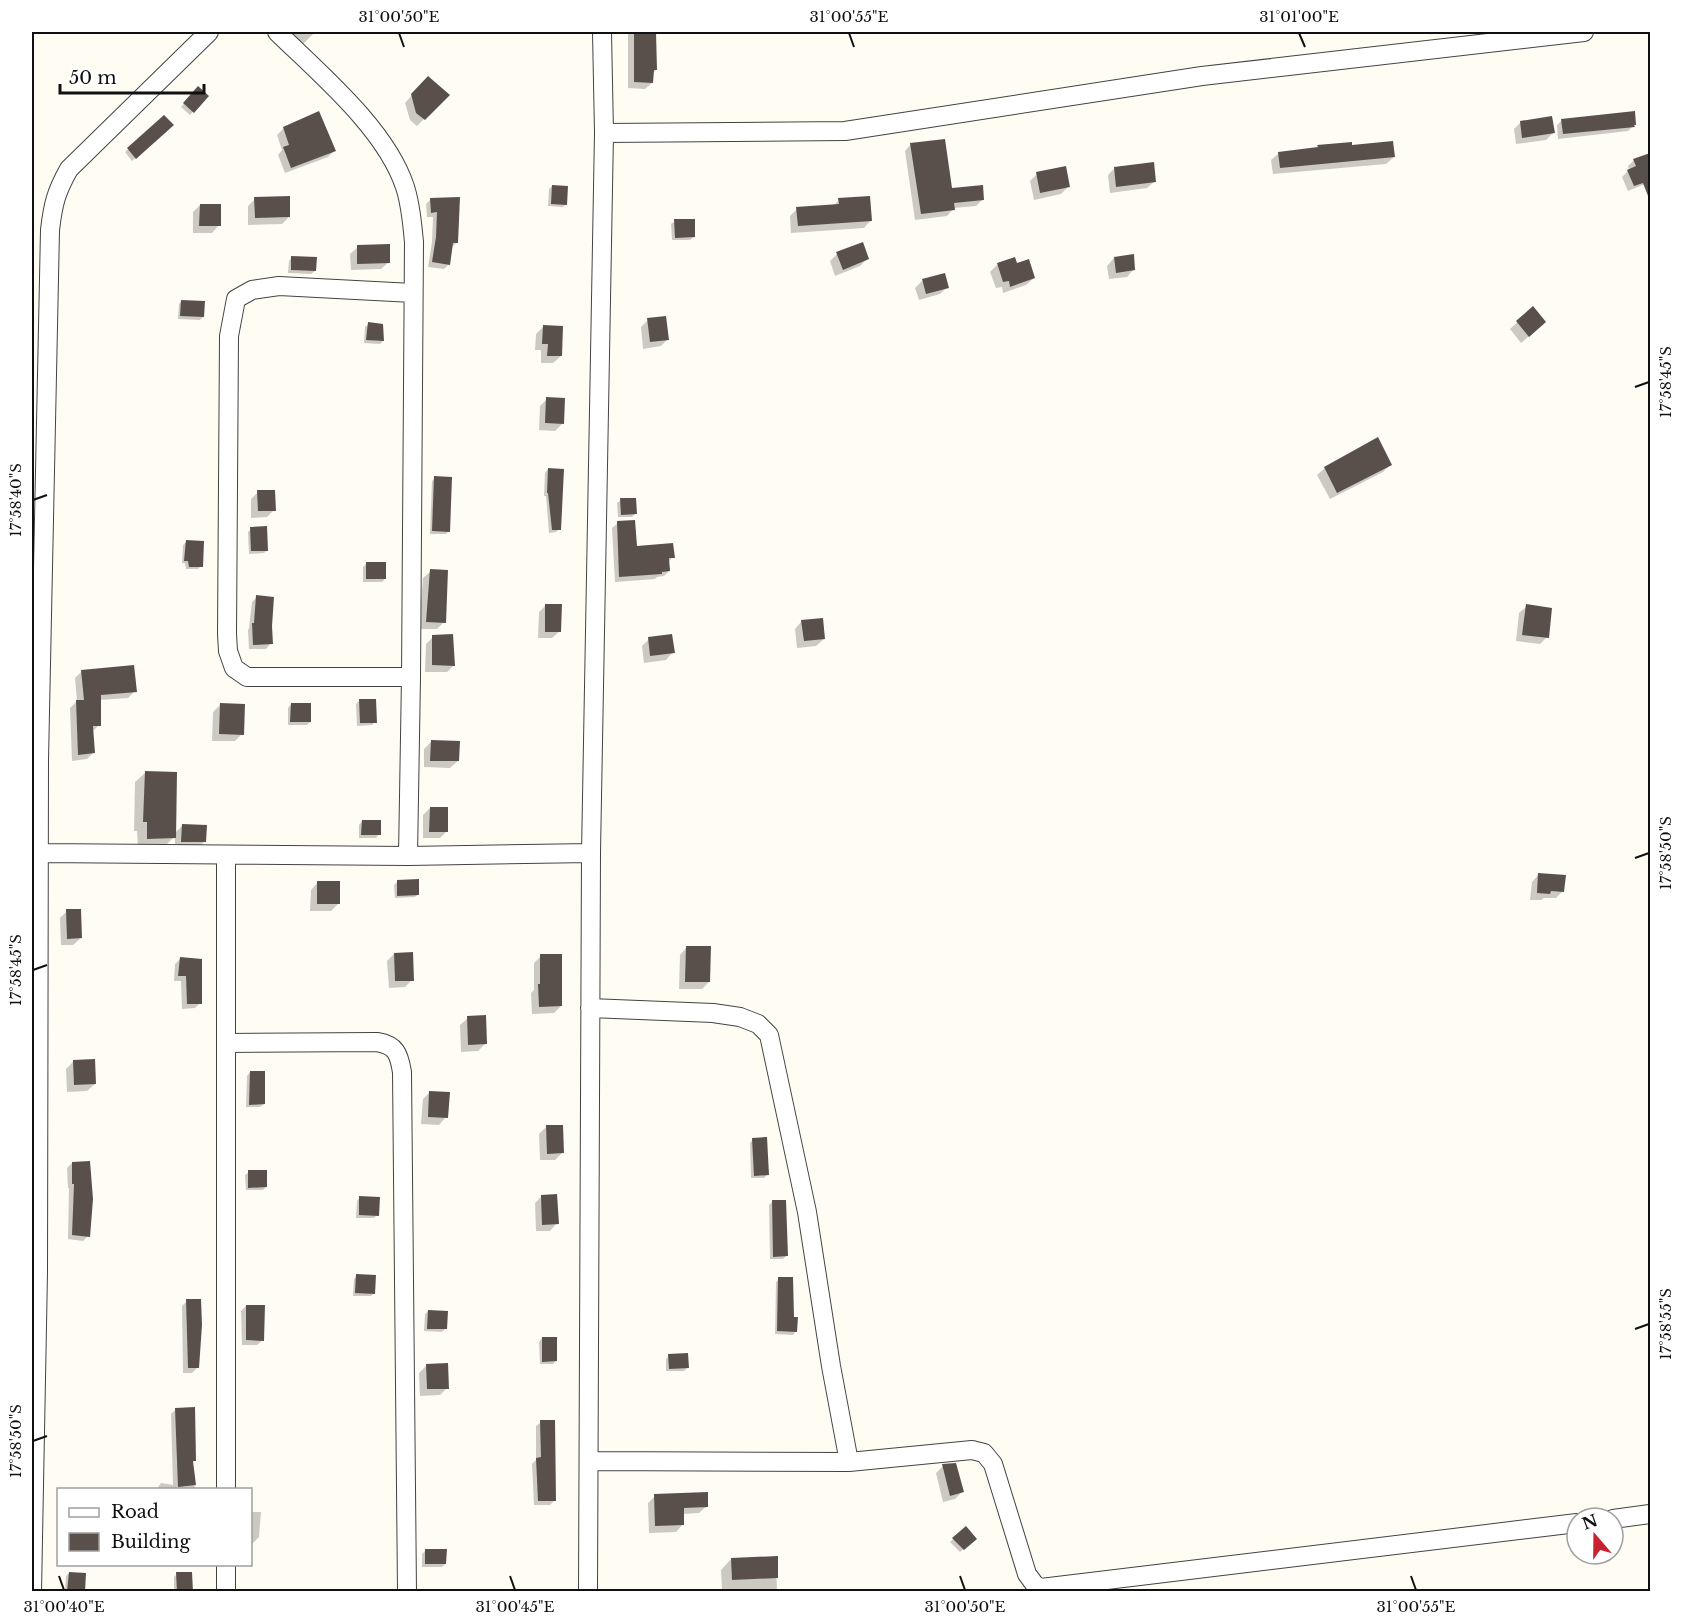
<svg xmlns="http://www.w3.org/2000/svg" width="1682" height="1623" font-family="'Libre Baskerville',serif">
  <rect width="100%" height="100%" fill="#fffcf3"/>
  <path fill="#0003" d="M289,32H315L302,45Z
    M628,32H655L654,52L656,70L653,73L652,83L645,89L628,88Z
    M421,85L448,95L417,126L410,120L405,103Z
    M198,88L207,96L190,115L181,107Z
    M164,117L172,125L132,161L125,152Z
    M1562,120L1635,124L1628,131L1558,139L1557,125Z
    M1521,122L1553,133L1546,140L1516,144L1514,129Z
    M284,128L334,151L328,157L285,173L278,155L282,150L277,135Z
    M911,144L951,190L983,199L976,206L954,208L947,216L915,220L905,151Z
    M1318,147H1351L1394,157L1386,164L1273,174L1271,160L1279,153L1316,149Z
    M1650,154V182L1628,191L1622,177L1629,170L1628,166L1634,160Z
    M1115,168L1155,181L1147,188L1110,193L1108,175Z
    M1037,174L1068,187L1061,194L1034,200L1030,181Z
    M552,186L566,204L563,207L548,206L549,189Z
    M255,199L289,217L282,224L248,225V206Z
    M431,199L456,243L451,248L449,264L444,269L428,267L432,242L433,217H427L426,204Z
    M839,200L871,220L864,228L791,233L790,216L797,209L833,206Z
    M200,205L219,225L212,233H193V212Z
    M675,221L694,237L690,240H672L671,224Z
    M358,247L389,262L381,269L351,270L350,254Z
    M837,254L867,259L860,266L835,276L830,261Z
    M292,257L315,271L311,274L288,273L289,261Z
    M1114,258L1134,269L1127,277L1109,279L1107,266Z
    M998,264H1016L1034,278L1026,285L1003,293L1002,287L996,288L990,272Z
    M922,281L947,287L940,294L919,300L915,288Z
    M182,301L203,317L200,320L178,319L179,304Z
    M1533,308L1537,329L1521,343L1510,329Z
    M648,320L668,339L661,346L643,349L641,327Z
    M369,324L383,341L380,344L364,343L365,327Z
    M543,327L561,356L553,363H541V350H535L536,334Z
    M547,399L562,424L555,431L539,430L540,406Z
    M1378,439L1390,465L1383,472L1330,499L1317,475L1325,468Z
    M548,469L559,529L556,532L549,533L546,496H544L545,473Z
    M435,478L449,531L446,534H430L432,481Z
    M258,492L274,510L267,517L251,518V499Z
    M621,500L635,514L632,517H618L617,503Z
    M618,523L635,548L673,557L668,562L669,571L664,576L657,577L655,579L615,582L612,528Z
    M251,529L267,550L264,553L249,554L248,532Z
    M186,542L201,566L198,569H186L185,563H182L183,545Z
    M366,564L385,579L382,582H363V567Z
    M431,571L444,622L437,629H419L423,578Z
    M257,597L271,643L266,649H249L248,630L249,628L252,602Z
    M546,605L560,631L552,638H538L539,612Z
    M1527,606L1547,637L1540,644L1516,641L1519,613Z
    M802,621L824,639L816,646L797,648L795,629Z
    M433,637L454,665L447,672H425L426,644Z
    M649,639L673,652L666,660L644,663L642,646Z
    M82,671L135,691L128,698L99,700V725L92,732L93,753L87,759L72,761L70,708L77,701L75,678Z
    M359,701L375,722L372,725L357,726L356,704Z
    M291,704L310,722L307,725H288V708Z
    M220,705L242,734L235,741H212L213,712Z
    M431,742L458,761L450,768L424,767V749Z
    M145,773L174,834L182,826L205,841L198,848H175V836L164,847L138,848L137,831H134L135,782Z
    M430,808L447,831L440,838H423V815Z
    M362,821L379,834L376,838H359V825Z
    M1539,874L1563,891L1556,898H1544L1541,900H1530L1532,882Z
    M318,882L339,903L331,911H310L311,890Z
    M397,882L418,894L415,897L395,898L394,885Z
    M67,911L81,938L73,945H61L60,918Z
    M687,947L709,982L702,989H679L680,955Z
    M394,954L412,980L405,987L389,988L387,961Z
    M541,956L561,1006L554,1013L532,1014L531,993L534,990V963Z
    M180,959L200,1003L195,1008L182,1009L181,981H174L175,964Z
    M468,1018L485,1044L478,1051L461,1052L460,1025Z
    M74,1061L95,1084L87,1091L67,1092L66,1069Z
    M250,1072L264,1104L260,1107H246L247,1076Z
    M430,1092L446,1117L439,1125L421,1124L423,1099Z
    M546,1127L562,1153L555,1160H540L539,1134Z
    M753,1139L767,1175L764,1178H751L750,1143Z
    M72,1163L88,1236L83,1241L68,1239L69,1188H68L67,1168Z
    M249,1172L266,1187L263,1190H246L245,1175Z
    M542,1196L557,1223L550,1231H536L535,1203Z
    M360,1197L377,1215L374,1218H356L357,1201Z
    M772,1202L786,1256L783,1259H770L769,1205Z
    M357,1276L374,1293L371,1296H353L354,1279Z
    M779,1279L793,1318L796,1331L793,1335L775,1334L776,1282Z
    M187,1301L198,1367L192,1373H183L182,1306Z
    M246,1306L263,1340L257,1345H242L241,1311Z
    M428,1311L445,1329L442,1332L424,1331L425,1314Z
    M542,1338L556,1361L553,1364H540L539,1342Z
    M669,1355L687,1368L684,1371H666V1359Z
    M426,1366L447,1388L440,1395L420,1396L419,1373Z
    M176,1409L194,1461L192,1463L195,1490H156L161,1483L173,1485L171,1414Z
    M541,1422L555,1500L550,1505H534L532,1464L536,1460V1426Z
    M943,1466L962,1492L955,1499L943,1502L936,1473Z
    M655,1496L707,1506L699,1513L683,1514V1524L676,1532L649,1533L648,1503Z
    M250,1512H261L259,1537L252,1544H250Z
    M966,1528L975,1539L960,1552L950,1542Z
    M425,1551L445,1564L442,1567H422V1554Z
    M776,1558L777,1592H740V1589H722L721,1570L731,1559Z
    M69,1573L83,1592H65L66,1576Z
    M177,1574L191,1592H174V1577Z"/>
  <path fill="#59504c" d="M634,32H656L657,70H654L653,83L634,82Z
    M428,76L450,95L425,120L416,113L411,94Z
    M198,86L209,96L194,113L183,103Z
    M319,111L336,151L291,168L283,147L289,145L283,127Z
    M1635,111L1636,125H1634L1635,127L1563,134L1561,119Z
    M164,115L174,125L136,159L127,148Z
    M1552,116L1555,133L1522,138L1520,121Z
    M945,139L952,188L983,185L984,200L954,203L955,210L921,214L910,143Z
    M1393,141L1395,157L1280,168L1278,152L1318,147L1317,145L1352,142V145Z
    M1650,153V201L1643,183L1634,186L1627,170L1636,166L1633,159Z
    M1154,162L1156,182L1116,187L1114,167Z
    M1066,166L1070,187L1040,193L1036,172Z
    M552,185L568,186L567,205L551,204Z
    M290,196V217L255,218L254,197Z
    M870,196L872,221L798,226L796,207L839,204L838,198Z
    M460,197L458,243H453L450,265L432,262L436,237L437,212L431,213L430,198Z
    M200,204H221V226H199Z
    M674,219H695V237L675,238Z
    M863,242L869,259L843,270L836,252Z
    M390,244V263L357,264V245Z
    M1134,254L1135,270L1116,273L1114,257Z
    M291,256L317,257L316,271L291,270Z
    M1015,257L1017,263L1029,259L1035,278L1010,287L1009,281L1003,282L997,263Z
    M945,273L949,288L926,294L922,279Z
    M181,300L205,301L204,317L180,316Z
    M1533,306L1546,322L1529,337L1516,321Z
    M666,316L669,340L650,342L647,318Z
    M368,322L383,324L384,341L366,340Z
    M543,325L563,326L562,356H547L548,344H542Z
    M546,397L565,398L564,424L545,423Z
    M1378,437L1392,465L1337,493L1324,467Z
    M548,468L564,469L561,530H552L548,493H547Z
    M434,476L452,477L450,532L432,531Z
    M257,490H275L276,511H258Z
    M620,498H636L637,514L621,515Z
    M635,520L637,546L673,543L675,558H669L670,571L662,572V574L619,577L617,521Z
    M267,526L268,551H251L250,527Z
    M186,540L204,541L203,567H189L188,561H184Z
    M366,562H386V579H366Z
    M430,569L448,570L446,623L426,622Z
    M256,595L274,597L272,626L273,644L253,645L252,623H254Z
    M545,604H562L561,632H545Z
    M1526,604L1552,608L1549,638L1522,635Z
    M823,618L825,639L804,641L801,620Z
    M453,634L455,666L432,665V635Z
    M672,634L675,653L650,656L648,637Z
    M134,665L137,692L101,695V726H93L95,753L78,755L76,700H84L81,670Z
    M359,699H376L377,723H360Z
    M220,703L245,704L244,735L219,734Z
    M291,703H311V722H290Z
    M431,740L460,741L459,761H430Z
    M145,771L177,772L176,838L147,839V822H143Z
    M430,807H448V832H429Z
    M362,820H381V835H361Z
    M182,824L207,825L206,842H181Z
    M1538,873L1566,875L1564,892L1551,891L1550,894L1537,893Z
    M419,879V895L397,896V880Z
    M317,881H340V904H317Z
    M66,909H81L82,938L67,939Z
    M686,946H711L710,982H685Z
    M413,952L414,981H395L394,953Z
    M540,954H562V1006L539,1007L538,984H540Z
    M180,957L202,959V1004H187L186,976H178Z
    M486,1015L487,1044L468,1045L467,1016Z
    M95,1059L96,1084L74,1085L73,1060Z
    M250,1071H265V1104L249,1105Z
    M429,1091L450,1092L448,1118L428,1117Z
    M546,1125H563L564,1153L547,1154Z
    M767,1137L769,1175L754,1176L752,1138Z
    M90,1161L93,1199L90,1237L72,1235L74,1184H72V1162Z
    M248,1170H267V1187L248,1188Z
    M557,1194L559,1224L542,1225L541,1195Z
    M359,1196L380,1197L379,1216L359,1215Z
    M772,1200H786L788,1256L773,1257Z
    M356,1274L376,1275L375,1294L355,1293Z
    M778,1277H793L794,1317H798L797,1332L777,1331Z
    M186,1299H201L202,1325L199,1368H188Z
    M246,1305H265L264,1341L246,1340Z
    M428,1310L448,1311L447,1329H427Z
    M542,1337H557V1361L542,1362Z
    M688,1353L689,1368L669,1369L668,1354Z
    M448,1363L449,1389H427L426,1364Z
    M195,1407L196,1461H193L196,1485L178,1487L175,1408Z
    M540,1420H555L556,1501H538L536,1458L541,1457Z
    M956,1463L964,1492L950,1496L942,1464Z
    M708,1492V1507L684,1508V1525L655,1526L654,1494Z
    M966,1526L977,1539L964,1550L952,1538Z
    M425,1549H447L446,1564H425Z
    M778,1556V1578L732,1580L731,1558Z
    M69,1572L86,1573L85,1592H67Z
    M176,1572H192L193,1592H177Z"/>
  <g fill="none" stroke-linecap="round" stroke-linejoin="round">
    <g stroke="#434343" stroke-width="20">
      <path id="minor" d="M277,32C320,74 386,129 405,187C411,205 412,223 414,242L411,677L408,856
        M604,133L845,131L1202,76L1584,32
        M411,677H247L234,668L228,651L227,634L229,336L236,299L252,290L279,286L413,293
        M40,853L408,856L591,853
        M226,856V1490
        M227,1043L377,1042C396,1045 399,1054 402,1072L407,1592
        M589,1461L849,1462L831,1366L807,1212L769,1035L758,1024L740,1017L713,1013L590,1008
        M849,1462L972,1450L984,1453L993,1464L1027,1574L1035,1585L1041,1588L1577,1523
        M1613,1519L1650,1514
        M32,1592L38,1272L39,760L50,230C53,204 56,192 69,169L209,32
        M226,1592V1564
        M588,1592L591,853L604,133L602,32"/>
    </g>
    <use href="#minor" stroke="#fff" stroke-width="18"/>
  </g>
  <path fill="none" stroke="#101010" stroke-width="2" d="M399,33L404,47M849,33L854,47M1299,33L1305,47M1635,387L1649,382M33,500L47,495M1635,858L1649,853M33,970L47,965M1635,1329L1649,1324M33,1441L47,1436M59,1576L64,1590M510,1576L515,1590M960,1576L965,1590M1411,1576L1416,1590"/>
  <rect width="1682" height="1623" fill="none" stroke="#ffffff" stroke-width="66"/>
  <rect x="57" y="1488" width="195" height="78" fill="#ffffff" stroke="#9f9f9f" stroke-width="1.5"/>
  <rect x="69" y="1508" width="30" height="9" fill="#ffffff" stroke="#9f9f9f" stroke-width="1.5"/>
  <text x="111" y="1518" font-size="18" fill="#101010">Road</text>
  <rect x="69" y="1533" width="30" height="18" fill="#59504c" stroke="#9f9f9f" stroke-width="1.5"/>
  <text x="111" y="1548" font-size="18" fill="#101010">Building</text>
  <g transform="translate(1595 1536) rotate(340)"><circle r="28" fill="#ffffff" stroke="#9f9f9f" stroke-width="1.5"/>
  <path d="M0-4.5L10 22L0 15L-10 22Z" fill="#c82131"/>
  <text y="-9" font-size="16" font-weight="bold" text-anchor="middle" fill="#101010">N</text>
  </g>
  <path d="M60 84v9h144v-9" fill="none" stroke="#101010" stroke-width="3"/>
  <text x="69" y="84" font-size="18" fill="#101010" stroke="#ffffff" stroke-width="4.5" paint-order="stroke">50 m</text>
  <rect x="33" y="33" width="1616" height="1557" fill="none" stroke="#101010" stroke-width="2"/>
  <g font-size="15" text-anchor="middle" fill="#101010">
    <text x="399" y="22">31°00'50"E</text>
    <text x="849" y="22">31°00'55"E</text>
    <text x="1299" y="22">31°01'00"E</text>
    <text transform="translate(1666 382) rotate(-90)" y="5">17°58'45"S</text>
    <text transform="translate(16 500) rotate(-90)" y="5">17°58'40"S</text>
    <text transform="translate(1666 853) rotate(-90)" y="5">17°58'50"S</text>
    <text transform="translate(16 970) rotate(-90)" y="5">17°58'45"S</text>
    <text transform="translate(1666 1324) rotate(-90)" y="5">17°58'55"S</text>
    <text transform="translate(16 1441) rotate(-90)" y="5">17°58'50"S</text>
    <text x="64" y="1612">31°00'40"E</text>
    <text x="515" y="1612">31°00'45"E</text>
    <text x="965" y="1612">31°00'50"E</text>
    <text x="1416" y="1612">31°00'55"E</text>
  </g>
</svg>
